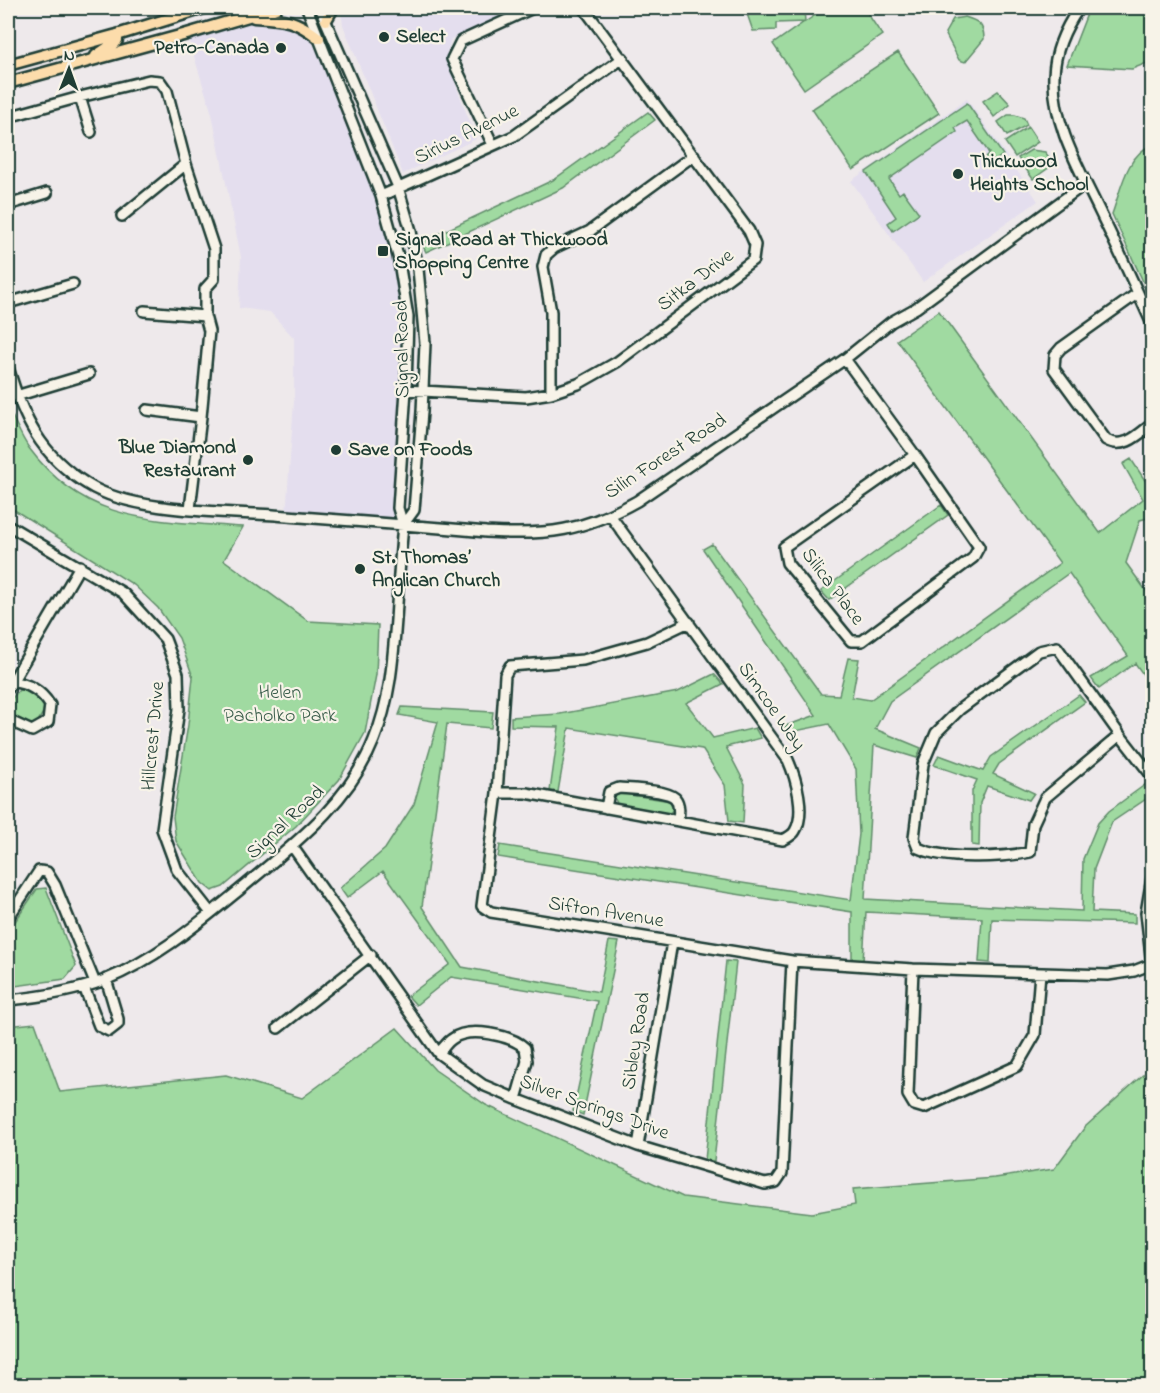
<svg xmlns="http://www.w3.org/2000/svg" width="1160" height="1393" font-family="'Indie Flower',sans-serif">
  <rect width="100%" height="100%" fill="#eee9eb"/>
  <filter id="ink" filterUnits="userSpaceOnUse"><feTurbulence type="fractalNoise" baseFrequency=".0167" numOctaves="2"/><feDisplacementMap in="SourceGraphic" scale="12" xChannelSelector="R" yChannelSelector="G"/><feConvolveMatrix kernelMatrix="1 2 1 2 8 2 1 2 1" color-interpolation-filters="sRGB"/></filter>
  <g filter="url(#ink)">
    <path fill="#e4deee" d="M343,8H518L451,39L446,58L476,139L403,174L343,25L341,12Z
      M244,17L280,19L319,38L381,196L408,317L398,508L403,525L286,515L294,401V338L270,312L239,308L241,257L212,114L187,34Z
      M967,99L1038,201L923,282L851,181Z"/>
    <path fill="#a0daa1" stroke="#608c6a" stroke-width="1.5" d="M745,8H804L805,22L826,8H864L882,35L804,89L773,44L804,22L776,23V30L753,31Z
      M1092,8H1152V61L1132,69L1067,65L1087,14Z
      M965,17C978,21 984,24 984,39L965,62L959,60L945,33L953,19Z
      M898,52L939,113L853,170L812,109Z
      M998,91L1010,104L994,117L983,101Z
      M967,103L1003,155L990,164L985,157L989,153L967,121L955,128L957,132L889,179L899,194L903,191L919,213L893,231L888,223L896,217L866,172Z
      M648,112L655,120L563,188L426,252L421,242L553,180Z
      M1008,115H1015L1024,118L1027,125L1007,136L998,122Z
      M1028,127L1038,142L1015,157L1005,142Z
      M1152,145V301L1112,214C1121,190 1126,155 1152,145Z
      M1031,150L1045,152L1054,164L1033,179L1018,158Z
      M939,311L1100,533L1143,499L1123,464L1131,459L1152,491V517L1140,520L1126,563L1152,599V687L1135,663L1099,689L1091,678L1128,656L1069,573L890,701L875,729L921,748L917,758L874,745L865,899L1082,911L1083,859L1098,823L1109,811L1146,784L1152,795L1112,822L1094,869L1092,912L1135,914V923L992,919L990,963L979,962L982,918L866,912L863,961L852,959V912L498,857L500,845L851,900L859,834L856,769L829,724L786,733L783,727L816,715L703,549L712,544L821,694L839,695L848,658L859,659L852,697L870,700L1060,563L897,340Z
      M8,412H10C16,423 21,437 29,448C86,525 157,520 243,527L224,560L308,621L378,625L376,675L365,733L339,780L296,826L223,887L212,891L202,883L176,841L173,817L188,725L193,677L179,638L158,608L134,585L8,506Z
      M941,505L948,515L829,600L821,591Z
      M714,674L723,684L686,703L713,738L755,728L761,738L726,747L745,784L743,823L729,821L725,785L702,749L569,728L558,792L550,791L559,727L511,726V717L560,714L678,692Z
      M19,690C25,690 28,692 33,696C48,705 46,710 36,724L28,725L8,711V703Z
      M1079,695L1085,702L999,764L993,774L1034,793L1029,800L987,786L980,803L979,846L972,845V791L977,780L934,765L939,755L983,771L991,757Z
      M402,707L493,712L491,728L447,724L422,907L462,967L599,992L609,941L619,942L583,1115L573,1111L597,1001L451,977L416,1005L408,996L450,964L383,871L347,898L340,888L385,849L414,804L438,722L399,715Z
      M619,793L671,801L673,810L668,814L617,805L615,797Z
      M46,888L76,966L65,979L8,987V932L37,889Z
      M726,961L736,962L714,1161L705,1160Z
      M35,1023L60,1092L226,1075L302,1098L397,1028L435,1070L486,1105L683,1197L812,1213L855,1205L853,1189L995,1178L1054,1169L1085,1127L1145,1073L1152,1072V1385H8V1026Z"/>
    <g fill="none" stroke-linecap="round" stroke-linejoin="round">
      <g stroke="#1f3d34" stroke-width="14">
        <path id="minor" d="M320,8L398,187L411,231L418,269L425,343L422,412L414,510L403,525
          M1079,8C1065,28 1055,50 1054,75C1052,124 1080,170 1100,212C1118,249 1135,286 1152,324
          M80,97L91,132
          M8,117L80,97L149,80L160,81L167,91L186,164L214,249V279L205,289V316L209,331L201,417L190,509
          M493,145L452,59L461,41L533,8
          M381,196L514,136L623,58
          M8,205L47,193
          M122,216L186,164
          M1138,293L1061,348L1055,355L1054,369L1106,440C1124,450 1138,435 1152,424
          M8,303L73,284
          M144,311L205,316
          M845,359L915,455L979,547L973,558L862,641H851L787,563L784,547L915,455
          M8,367C23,418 40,455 87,484C133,514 231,511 287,516C354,521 420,526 486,532C547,536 584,531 637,501L845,359L891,322L916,308L1086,183
          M406,390L526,397L551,393L578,384L617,362L753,260L755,245L749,231L584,8
          M551,393V312L543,267L546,255L554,248L590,231L694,155
          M16,396L89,374
          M147,410L201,417
          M8,525L123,593L165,639L178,674L179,709L162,829L177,870L211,913
          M689,622L647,642L583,660L510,666L505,675L497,793L482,906L491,912L792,961L913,969L1108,975L1134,971L1152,964
          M8,689L80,566
          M8,720L32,731L48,722L50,705C41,691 29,683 12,682
          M1120,735L1045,798L1033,824L1030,852C1001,858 944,860 918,848L914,838L923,764L936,733L960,709L1039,651L1057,647L1120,735L1152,776
          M497,793H526L783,840C787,838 793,835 795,831C806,813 796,778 788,760L610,515
          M606,808L609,792L619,788C631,789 667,790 675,798C680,804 679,813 678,821
          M292,846L438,1053L483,1085L516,1099L638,1146L765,1184L776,1182L782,1173L792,961
          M1152,878L1146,913L1152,965
          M8,918L39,871L47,872L55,885L95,983
          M913,969L908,1095L914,1105L924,1108L1017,1066L1035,1035L1040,973
          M84,987L99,1026L109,1031L118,1024V1019L106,979
          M8,1000C41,997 73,992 105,980C157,959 200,922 243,887C294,844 349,803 374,740C390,701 393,660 396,620C398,588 400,556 403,525L398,508L406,390L408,317L398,256L381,196L307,8
          M278,1028L371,955
          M438,1053C443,1049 447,1042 452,1039C469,1026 511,1035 525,1048L527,1061L516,1099
          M638,1146L672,942"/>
      </g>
      <g stroke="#1f3d34" stroke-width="15">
        <path id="major" d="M254,17C284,19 295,19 319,38
          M326,20L333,8
          M96,56L115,43L117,40V35
          M8,65L117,35L204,8
          M8,83L187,34L276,8"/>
      </g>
      <use href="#minor" stroke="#f7f3e8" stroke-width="9"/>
      <use href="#major" stroke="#fcdcab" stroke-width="10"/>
    </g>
  </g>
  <g fill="#1f3d34" stroke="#f7f3e8" stroke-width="2">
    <circle cx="384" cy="37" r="6"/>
    <circle cx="281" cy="48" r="6"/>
    <circle cx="958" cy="174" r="6"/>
    <rect x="377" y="245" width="12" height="12" rx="3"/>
    <circle cx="336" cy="450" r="6"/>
    <circle cx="248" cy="460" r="6"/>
    <circle cx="360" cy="569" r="6"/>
  </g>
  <g text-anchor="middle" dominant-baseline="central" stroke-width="4.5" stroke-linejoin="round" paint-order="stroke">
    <g font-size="20" font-weight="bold" fill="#1f3d34" stroke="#f7f3e8" text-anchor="start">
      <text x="396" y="37">Select</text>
      <text x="269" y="48" text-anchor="end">Petro-Canada</text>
      <text x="970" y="162">Thickwood<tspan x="970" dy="23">Heights School</tspan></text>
      <text x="395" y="240">Signal Road at Thickwood<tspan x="395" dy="23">Shopping Centre</tspan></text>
      <text x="236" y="448" text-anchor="end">Blue Diamond<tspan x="236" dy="23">Restaurant</tspan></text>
      <text x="348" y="450">Save on Foods</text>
      <text x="372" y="558">St. Thomas’<tspan x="372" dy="23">Anglican Church</tspan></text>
    </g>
    <g font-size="20" fill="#1f3d34" stroke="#f7f3e8">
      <text transform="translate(467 135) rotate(-26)">Sirius Avenue</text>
      <text transform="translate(696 281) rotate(-37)">Sitka Drive</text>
      <text transform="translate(403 349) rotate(-91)">Signal Road</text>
      <text transform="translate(666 457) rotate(-33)">Silin Forest Road</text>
      <text transform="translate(832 587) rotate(53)">Silica Place</text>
      <text transform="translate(771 707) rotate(55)">Simcoe Way</text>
      <text transform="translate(154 736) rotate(-85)">Hillcrest Drive</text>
      <text transform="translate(286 823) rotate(-43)">Signal Road</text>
      <text transform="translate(606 913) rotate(9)">Sifton Avenue</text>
      <text transform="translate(637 1041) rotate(-81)">Sibley Road</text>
      <text transform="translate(594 1108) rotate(20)">Silver Springs Drive</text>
    </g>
    <g font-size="20" fill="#395c4a" stroke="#f7f3e8">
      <text x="280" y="693">Helen<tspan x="280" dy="23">Pacholko Park</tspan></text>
    </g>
  </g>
  <rect width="1160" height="1393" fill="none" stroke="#f7f3e8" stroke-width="30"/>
  <rect x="15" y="15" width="1130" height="1363" fill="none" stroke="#1f3d34" stroke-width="2" filter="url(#ink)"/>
  <g transform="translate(69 69) rotate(1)" stroke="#f7f3e8" stroke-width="4.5" paint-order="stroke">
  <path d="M0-4.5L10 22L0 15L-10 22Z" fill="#1f3d34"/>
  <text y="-9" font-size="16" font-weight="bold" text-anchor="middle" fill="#1f3d34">N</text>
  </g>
</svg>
